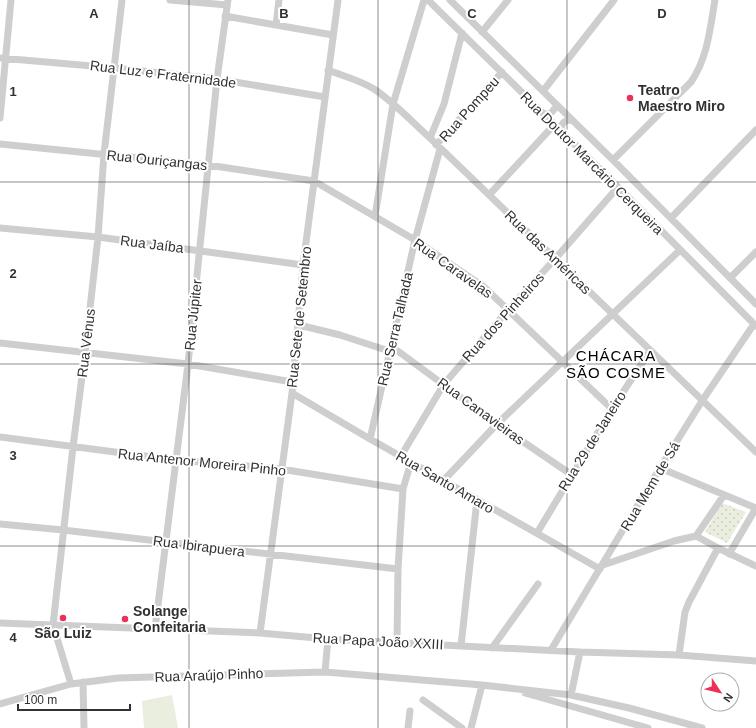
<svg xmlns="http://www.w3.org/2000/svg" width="756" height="728" font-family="Arial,sans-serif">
  <defs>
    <pattern id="grass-dots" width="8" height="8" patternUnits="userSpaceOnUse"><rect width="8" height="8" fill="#e9eedf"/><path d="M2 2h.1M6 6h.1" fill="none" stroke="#c8cdc0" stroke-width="1.8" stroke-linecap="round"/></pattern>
  </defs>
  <rect width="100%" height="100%" fill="#fff"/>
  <path fill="url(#grass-dots)" d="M722,503L746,512L727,543L705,532Z"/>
  <path fill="#e9eedf" d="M172,695L178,728H144L142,701Z"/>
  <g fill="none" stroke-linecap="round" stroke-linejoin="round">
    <path stroke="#cecece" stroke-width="7" d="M170,0L227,5
      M428,0L618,187L756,326
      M450,0L613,160L756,304
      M225,16L333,35
      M276,25L279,0
      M482,32L508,0
      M0,58L115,68L217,79L325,97
      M328,70C343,76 360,80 374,89C395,103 412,122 430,138L756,452
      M543,91L614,0
      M544,115L552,112L557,105
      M0,118L11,0
      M561,132C561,124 563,120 572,120
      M430,138L444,104L462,33
      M0,144L208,165L314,181L415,240L484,287L612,409
      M436,145L502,72
      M613,160L691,82C708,57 710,28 715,0
      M489,195L554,125
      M375,216L393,104L424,0
      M671,218L756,130
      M0,228L98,237L303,265
      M730,278L756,252
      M299,325L340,335L389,351
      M0,343L188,364L292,382
      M391,346L497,424L572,475
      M292,393L370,439L600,569
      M0,437L176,460L281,469L403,489
      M370,439L415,240L440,149
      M401,456L444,384L508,310L555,259L618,187
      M660,468L756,508
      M444,480L497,424L680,250
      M0,524L63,530L398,569
      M537,533L612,409L650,351
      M696,536L724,495
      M729,554L756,508
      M603,565L674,541L696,536L718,548L756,566
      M0,623L260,633L328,639L461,646L580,652L679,655L756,661
      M155,629L188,364L217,79L228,0
      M260,633L292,393L303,265L338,0
      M397,642L398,569L403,489L411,462
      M461,646L477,500
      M492,648L538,584
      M551,650L660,468L702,401L754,324
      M679,655L685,612L689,602L718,548
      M325,672L328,639
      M83,682L84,728
      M71,684L53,625L73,447L85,353L98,237L104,154L122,0
      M525,693L648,728
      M571,695L580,652
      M423,700L462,728
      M0,704L71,684L118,678L325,672L482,685L571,695L629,708L702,728
      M408,728L410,711
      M471,728L482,685"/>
  </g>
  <path fill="none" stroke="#313131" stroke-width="1" stroke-opacity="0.55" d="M189,0V728M378,0V728M567,0V728M0,182H756M0,364H756M0,546H756"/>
  <g fill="#ec3058" stroke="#fff" stroke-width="1.5">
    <circle cx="630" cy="98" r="4"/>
    <circle cx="63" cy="618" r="4"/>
    <circle cx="125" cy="619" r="4"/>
  </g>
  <g text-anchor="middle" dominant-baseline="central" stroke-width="4" stroke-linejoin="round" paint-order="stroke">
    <g font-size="14" fill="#313131" stroke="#fff">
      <text transform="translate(163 74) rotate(7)">Rua Luz e Fraternidade</text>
      <text transform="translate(469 109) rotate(-48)">Rua Pompeu</text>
      <text transform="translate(157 160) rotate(6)">Rua Ouriçangas</text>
      <text transform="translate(592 163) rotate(45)">Rua Doutor Marcário Cerqueira</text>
      <text transform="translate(152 244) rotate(7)">Rua Jaíba</text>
      <text transform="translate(548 252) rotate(44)">Rua das Américas</text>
      <text transform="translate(453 268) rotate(35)">Rua Caravelas</text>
      <text transform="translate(193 315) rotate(-84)">Rua Júpiter</text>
      <text transform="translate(299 317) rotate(-84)">Rua Sete de Setembro</text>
      <text transform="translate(503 317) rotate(-48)">Rua dos Pinheiros</text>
      <text transform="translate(395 329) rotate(-77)">Rua Serra Talhada</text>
      <text transform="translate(86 343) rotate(-83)">Rua Vênus</text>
      <text transform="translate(481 411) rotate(36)">Rua Canavieiras</text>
      <text transform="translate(592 441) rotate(-58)">Rua 29 de Janeiro</text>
      <text transform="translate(202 462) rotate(6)">Rua Antenor Moreira Pinho</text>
      <text transform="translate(445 482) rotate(30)">Rua Santo Amaro</text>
      <text transform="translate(650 486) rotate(-59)">Rua Mem de Sá</text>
      <text transform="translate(199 546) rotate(7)">Rua Ibirapuera</text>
      <text transform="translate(378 641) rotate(3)">Rua Papa João XXIII</text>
      <text transform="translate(209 675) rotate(-2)">Rua Araújo Pinho</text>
    </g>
    <g font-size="14" font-weight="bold" fill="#313131" stroke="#fff" text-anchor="start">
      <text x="638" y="90">Teatro<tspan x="638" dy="16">Maestro Miro</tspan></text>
      <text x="133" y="611">Solange<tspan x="133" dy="16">Confeitaria</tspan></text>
      <text x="63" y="633" text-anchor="middle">São Luiz</text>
    </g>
    <g font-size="15" letter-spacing="1" fill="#000" stroke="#fff">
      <text x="616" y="355">CHÁCARA<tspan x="616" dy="17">SÃO COSME</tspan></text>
    </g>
  </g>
  <g font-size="13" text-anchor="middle" font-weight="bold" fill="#313131" stroke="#fff" stroke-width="4" stroke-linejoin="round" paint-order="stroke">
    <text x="94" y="18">A</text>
    <text x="284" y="18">B</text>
    <text x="472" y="18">C</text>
    <text x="662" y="18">D</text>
    <text x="13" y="96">1</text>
    <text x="13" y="278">2</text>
    <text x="13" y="460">3</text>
    <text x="13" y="642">4</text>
  </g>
  <g transform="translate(720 692) rotate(125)"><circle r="19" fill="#ffffff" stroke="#adadad"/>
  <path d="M0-3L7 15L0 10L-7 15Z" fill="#ec3058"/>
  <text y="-6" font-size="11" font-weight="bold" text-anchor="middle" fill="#313131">N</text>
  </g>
  <path d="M18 704v6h112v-6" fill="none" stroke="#313131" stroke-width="2"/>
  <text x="24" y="704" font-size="12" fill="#313131" stroke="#ffffff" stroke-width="3" paint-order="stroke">100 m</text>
</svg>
